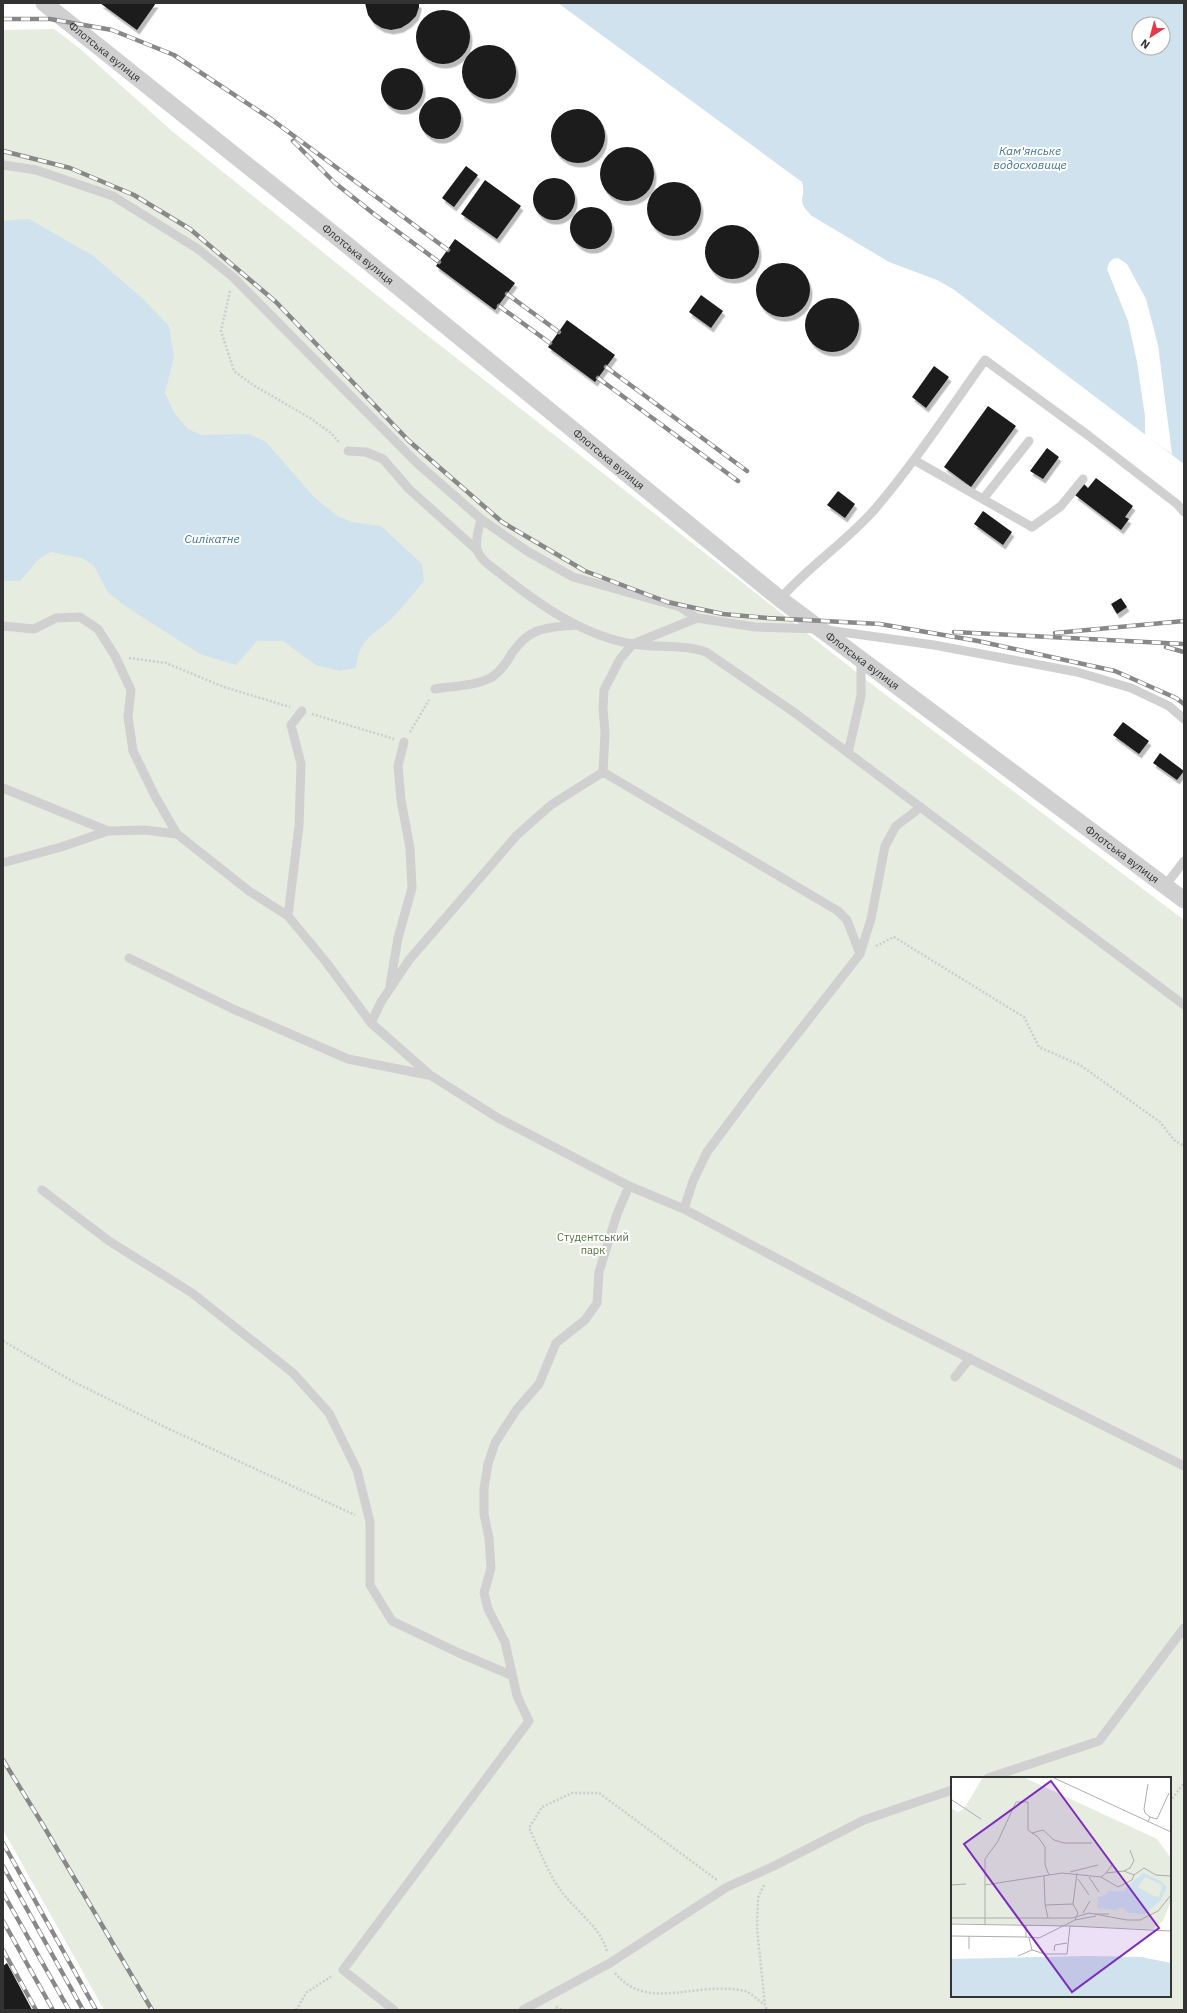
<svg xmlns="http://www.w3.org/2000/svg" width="1187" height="2013" font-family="'IBM Plex Sans',sans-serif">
  <defs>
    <filter id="shadow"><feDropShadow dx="2.5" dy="4.5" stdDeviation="0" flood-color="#0004"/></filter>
  </defs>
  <rect width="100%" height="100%" fill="#fff"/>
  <path fill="#e6ecdf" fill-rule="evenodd" d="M54,29L78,47L172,131L395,310L878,689L1184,920V2010H104L3,1830V30ZM952,1778H1170V1996H952Z"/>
  <path fill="#cfe2ee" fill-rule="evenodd" d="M558,3H1184V464L953,289L937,280L889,262L812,216C794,199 807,199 802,182ZM1139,24H1163V48H1139Z
    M29,219L92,255L142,298L169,326L174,357L165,393L175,414L188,429L201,435L249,434L266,442L314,497L337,516L352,522L381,526L422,564L424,581C413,593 403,608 391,619C371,638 360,637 356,668L339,671L316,665L283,641H257L236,665L200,654L122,604L107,591L94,566L82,558L50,552L39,559L20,581H3V221Z"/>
  <path fill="#fff" d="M1118,258L1127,264L1146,299L1158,345L1172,454L1145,435V416L1137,362L1128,321L1107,269L1109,263L1113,259Z"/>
  <path fill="#1a1a1a" filter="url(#shadow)" d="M100,3H156L137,30Z
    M365,3H419V7L416,16L409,23L401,28L391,30L382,28L374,23L368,15Z
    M416 37a27 27 0 1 1 54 0a27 27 0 1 1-54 0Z
    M462 72a27 27 0 1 1 54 0a27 27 0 1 1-54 0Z
    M381 89a21 21 0 1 1 42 0a21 21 0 1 1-42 0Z
    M419 118a21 21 0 1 1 42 0a21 21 0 1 1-42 0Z
    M551 136a27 27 0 1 1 54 0a27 27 0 1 1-54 0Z
    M600 174a27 27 0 1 1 54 0a27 27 0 1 1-54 0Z
    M466,166L478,175L454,207L442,198Z
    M533 199a21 21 0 1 1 42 0a21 21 0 1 1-42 0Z
    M485,180L521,206L497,239L461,214Z
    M647 209a27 27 0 1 1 54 0a27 27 0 1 1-54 0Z
    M570 228a21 21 0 1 1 42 0a21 21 0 1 1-42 0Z
    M705 252a27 27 0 1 1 54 0a27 27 0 1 1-54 0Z
    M455,239L515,283L495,310L436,266Z
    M756 290a27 27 0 1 1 54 0a27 27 0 1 1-54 0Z
    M701,295L723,311L711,328L689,312Z
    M805 325a27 27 0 1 1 54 0a27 27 0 1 1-54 0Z
    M567,320L615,355L595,382L548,347Z
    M934,366L949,377L926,408L912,397Z
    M988,406L1016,426L971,487L944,467Z
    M1047,448L1059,457L1043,479L1030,471Z
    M1096,478L1133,506L1125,517L1129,519L1121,530L1075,495L1084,484L1088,488Z
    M838,491L855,504L845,518L827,505Z
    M983,511L1012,532L1003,545L974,524Z
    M1121,598L1127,607L1117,614L1111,604Z
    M1123,722L1149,741L1139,754L1113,735Z
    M1160,753L1184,771L1177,780L1153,763Z
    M7,1963L32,2010H3V1966Z"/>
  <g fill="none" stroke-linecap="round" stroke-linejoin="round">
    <path stroke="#cdcdcd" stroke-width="2.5" stroke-dasharray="2 2" stroke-linecap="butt" d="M230,291L221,331L234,371L253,385L310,418L331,433L339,442
      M129,658L166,663L224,687L290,707
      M312,714L394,739
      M410,732L429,700
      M876,946L894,937L1024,1017L1039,1047L1080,1065L1160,1122L1174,1140L1184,1146
      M3,1341L72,1381L169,1429L355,1515
      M1170,1802L1184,1783
      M764,1885L758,1898L757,1928L765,2005L767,2010
      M607,1951C600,1926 573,1909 559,1888C547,1871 538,1846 529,1828L542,1807L572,1793H599L717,1880
      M615,1973C648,2013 696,1980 745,1991C751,1993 759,2001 765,2005
      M556,2007L563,2010
      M296,2010L307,1992L332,1976"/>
    <path stroke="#d0d0d0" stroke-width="9" d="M3,165L36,170L113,196L198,249L233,277L417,463L481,519C479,528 475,539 477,549C480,561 494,568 502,575C541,606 584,636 633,644C657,648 683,644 706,652L795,713L1184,1005
      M348,451L366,452L383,459L409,489L477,550
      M914,460L1032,527L1061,506L1083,479
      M983,499L1029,441
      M481,519L527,551L573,577L680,607L697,618
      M780,599C809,566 846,542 875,509C915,462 949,410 985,360L1089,436L1177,504L1184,512
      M3,626L34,629L56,618L80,617L98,629L115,656L131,690L128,717L133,751L155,796L177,834L145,830L108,831
      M435,689C454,686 476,686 492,677C501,671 507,662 512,653C531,626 546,628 576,625
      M848,753L861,696V660
      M603,772L838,911L847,920L860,954
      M3,788L108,831L61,847L6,862
      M177,834L249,891L288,916L326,962L371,1023L430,1075L498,1118L629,1186L684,1209L891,1319L1184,1466
      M1165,886L1184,861
      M288,916L299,826L301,764L291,725L302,711
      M129,958L233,1009L348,1059L428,1075
      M390,985L398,938L412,888L410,848L401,800L398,766L404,742
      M371,1023L381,1002L409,960L517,835L551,805L603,772L605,733L603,708L604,690L620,659L633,644L697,618L755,627L820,629L934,645L1077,672L1131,688L1169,706L1184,719
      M42,1190L109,1241L192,1293L293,1373L329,1413L357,1470L370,1522V1585L392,1621L459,1653L511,1675
      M684,1209L693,1181L707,1152L754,1089L860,954L871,919L885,846L896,826L921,807
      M955,1377L970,1358
      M988,1778L1099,1741L1184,1628
      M394,2010L343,1970L529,1721L517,1696L505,1642L488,1609L484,1593L491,1568L489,1538L484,1514V1488L488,1464L495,1443L517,1409L539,1384L556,1343L585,1320L597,1303L599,1272L617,1214L629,1186
      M523,2010L610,1963L727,1887L772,1867L864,1820L952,1790"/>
    <path stroke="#d0d0d0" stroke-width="17" id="s1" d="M44,3L347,245L780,599L1184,900"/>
    <g stroke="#888" stroke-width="4.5">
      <path id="rail" d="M3,19H50L112,30L174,55L271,119L448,250
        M293,141L335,183L374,214L439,262
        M3,151L70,168L134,195L190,229L276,302L409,441L502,522L585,571L667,602L723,614L768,618L880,624L978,641L1115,671L1176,698L1184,704
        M507,294L559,332
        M499,306L550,343
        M606,367L747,471
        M598,378L738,481
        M954,632L1184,644
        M1055,633L1184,621
        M1166,647L1184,652
        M3,1760L43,1825L152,2010
        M3,1843L96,2010
        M3,1866L83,2010
        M3,1893L69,2010
        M3,1921L53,2010
        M3,1950L36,2010"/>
    </g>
    <use href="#rail" stroke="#fff" stroke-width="3" stroke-dasharray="9" stroke-linecap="butt"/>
  </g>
  <g text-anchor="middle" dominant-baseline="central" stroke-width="4" stroke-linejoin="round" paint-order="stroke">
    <g font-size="11" fill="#333" stroke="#fff">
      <text stroke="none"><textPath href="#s1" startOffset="78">Флотська вулиця</textPath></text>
      <text stroke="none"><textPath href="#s1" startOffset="402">Флотська вулиця</textPath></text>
      <text stroke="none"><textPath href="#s1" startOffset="726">Флотська вулиця</textPath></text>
      <text stroke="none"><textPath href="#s1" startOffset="1050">Флотська вулиця</textPath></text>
      <text stroke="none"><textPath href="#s1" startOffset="1374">Флотська вулиця</textPath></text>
    </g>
    <g font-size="11" fill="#56703f" stroke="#fff">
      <text x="593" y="1237">Студентський<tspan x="593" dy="13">парк</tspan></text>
    </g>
    <g font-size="12" font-style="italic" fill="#3f7597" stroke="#fff">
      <text x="1030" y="150">Кам'янське<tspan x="1030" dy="14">водосховище</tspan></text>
      <text x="212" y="538">Силікатне</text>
    </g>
  </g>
  <g transform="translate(951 1777)">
    <rect width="220" height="220" fill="#fff"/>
    <path d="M32,0H72L206,62L220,81V124L212,144L202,152L0,146V31L7,35L13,32Z" fill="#e6ecdf"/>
    <path d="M192,96L210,104L216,110L210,123L194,137L178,136L171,130L165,133L146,131L147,120L153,119L158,114H174L175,110ZM194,100L211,108L208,120L202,119L187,110ZM137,179L190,180L220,186V220H0V182Z" fill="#cfe2ee" fill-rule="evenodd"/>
    <path fill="none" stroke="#adadad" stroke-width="1" d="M101,0L220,55M1,23L30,42M199,40L206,42L218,16M197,45L199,40L194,36L193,32L197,7M81,56L92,53L103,63L113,66H141M179,73L183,84L179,91L173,94L183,98L193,91L205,98L220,99M161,88L155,96L173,94M119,95L147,88M155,96L150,100L167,110L181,103L183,98M93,99L94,127L97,141M138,100L148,115M127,102L138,118M0,108L15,107M34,108L111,96L150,100M94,128L122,127M132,136L139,124M144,137H158M0,141H121L138,136L176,143H189L207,134L220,118M124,143L145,139M0,147L119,149L220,154M34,148V82L47,64L65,25H77V53L87,60L94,70V88L98,98M0,159L75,160V148M18,159V172M75,160L88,161L124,143L127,136L122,127L126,96M81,173L94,177H116L119,149M103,174L104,168L116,166M67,179L81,173L78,161"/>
    <path fill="#7b2cbf" fill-opacity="0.15" stroke="#7b2cbf" stroke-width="2" d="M100,4L208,151L121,215L13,67Z"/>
    <rect width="220" height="220" fill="none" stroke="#333" stroke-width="2"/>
  </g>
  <rect width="1187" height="2013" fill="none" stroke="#333333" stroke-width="8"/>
  <g transform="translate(1151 36) rotate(216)"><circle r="19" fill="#ffffff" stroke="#adadad"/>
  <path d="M0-3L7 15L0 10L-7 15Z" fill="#e63946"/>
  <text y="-6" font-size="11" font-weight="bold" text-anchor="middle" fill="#333333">N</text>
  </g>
</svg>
